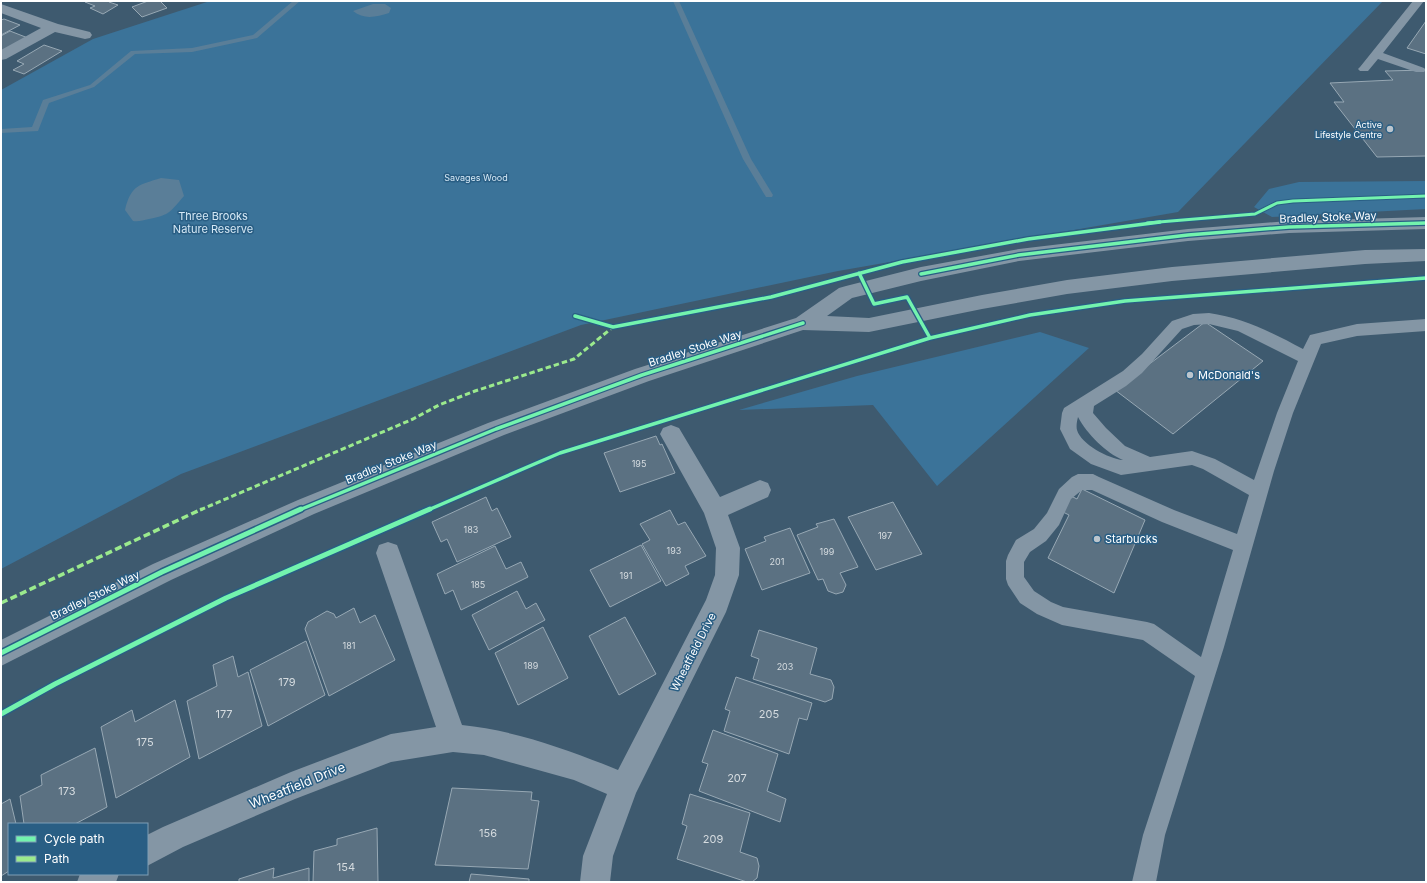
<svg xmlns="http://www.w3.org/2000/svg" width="1427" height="883" font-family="Inter,sans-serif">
  <rect width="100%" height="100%" fill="#3e5a6f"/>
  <path fill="#3b7399" d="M210,1H1383L1178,212L838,271L581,325L181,474L1,569V90L93,39Z
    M1426,181V209L1272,217L1254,207L1269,189L1299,182Z
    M1040,332L1089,348L937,486L873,405L739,410L857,376Z"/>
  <path fill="#5a7e98" d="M373,4H385L391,8L389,13C376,17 364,20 353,11Z
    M161,178L179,180L184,196C170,212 170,215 149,219C143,220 139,222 133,221L125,210C131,185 139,185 161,178Z"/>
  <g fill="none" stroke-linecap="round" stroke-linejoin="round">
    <path fill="#5a7e98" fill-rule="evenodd" d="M293,1H300L257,38L192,52L135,54L94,87L49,103L38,131L1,133V129L32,127L43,100L90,85L131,51L192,48L253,35Z
      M673,1H679L751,159L773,195L772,197H766L743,159Z"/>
  </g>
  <path fill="#5b7182" stroke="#97a8b4" d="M87,1H111L109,2L118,5L103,14L90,8L95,6L85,2Z
    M148,1H160L167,8L142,17L132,7Z
    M4,19L20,25L1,35V20Z
    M1426,21V54L1407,48Z
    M10,31L28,38L1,52V36Z
    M44,45L62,51L24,74L13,70L24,64L17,61Z
    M1426,70V156L1377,157L1334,102H1344L1330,83L1393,80L1385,71Z
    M1205,322L1263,361L1173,434L1115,390Z
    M656,436L660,445L662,444L675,473L620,492L604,453Z
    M1082,489L1145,520L1114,593L1048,558L1069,515L1057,509L1065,493L1077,499Z
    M486,497L492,511L497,508L511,537L457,562L447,539L441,542L432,522Z
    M893,502L922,554L876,570L848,517Z
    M670,510L678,525L685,522L706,556L685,566L689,574L666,586L642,544L650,540L640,524Z
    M834,519L858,567L840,573L846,585L843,592L836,594L828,591L823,579L818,580L797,535L818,527L816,524Z
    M790,528L810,573L762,590L745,549L766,541L764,537Z
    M641,545L661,581L610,607L590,570Z
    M495,546L506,569L521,562L528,577L461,610L453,590L445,594L437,574Z
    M517,591L526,609L536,603L545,620L489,650L472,615Z
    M354,608L360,623L375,615L395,660L329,696L305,629L308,622L327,611L334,614L336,618Z
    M625,617L656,674L619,695L589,636Z
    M543,627L568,678L518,705L495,653Z
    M759,630L817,648L810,674L831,680L834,687L832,699L825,702L753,679L759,659L751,656Z
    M306,641L325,695L268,726L250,670Z
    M233,656L238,677L248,672L262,726L199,759L187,701L217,686L213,665Z
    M736,677L812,703L807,720L799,718L789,754L724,731L730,711L725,709Z
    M175,700L190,757L116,798L101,727L132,710L135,722Z
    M713,730L778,754L767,791L786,799L780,822L699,791L708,764L702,762Z
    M95,748L107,807L75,824H24L20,796L42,785L41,775Z
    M452,788L532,792L531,800L539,801L528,869L435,865Z
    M690,794L750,813L740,852L757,858L759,866L757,878L752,882H747L677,859L687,826L682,824Z
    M10,799L16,824H9V871L1,876V804Z
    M377,828L378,882H313L314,851L337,845V839Z
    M274,868L273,878L309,868V882H239V879Z
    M471,874L529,879V882H469Z"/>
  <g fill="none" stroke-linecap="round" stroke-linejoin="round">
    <path fill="#8496a5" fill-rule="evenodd" d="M1413,1H1424L1383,53L1424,68L1426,70L1424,72H1416L1378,59L1368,71H1360L1358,69L1360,67Z
      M1209,313C1244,318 1273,333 1303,349L1310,335L1357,324L1426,319V331L1357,336L1321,344L1293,413L1274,471L1224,647L1165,835L1156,882H1132L1143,835L1195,676L1143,640L1062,625L1037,614L1020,603L1008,585L1006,579V561L1008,555L1016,540L1034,529L1047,513L1059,489L1072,477L1078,474H1093L1099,477L1174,510L1237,534L1249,495L1203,469L1192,465L1121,475L1091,464L1070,449L1060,429L1062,413L1064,408L1123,371L1142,354L1172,321L1193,314ZM1209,324L1238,331L1298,361L1277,413L1254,480L1215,459L1192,451L1150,457L1125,446L1106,428L1093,413L1094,406L1126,386L1142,373L1182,329L1194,325ZM1078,417C1087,434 1106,453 1123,460C1109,459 1081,444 1077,430C1076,426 1077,421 1078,417ZM1082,490H1092L1162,522L1233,550L1201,657L1154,624L1147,622L1063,607L1051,602L1034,591L1024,577V562L1030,552L1046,541L1059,525L1071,499Z"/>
    <path fill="#8496a5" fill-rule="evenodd" d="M1,4L58,24L90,32L92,35L90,38L85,39L55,32L6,59L1,60V50L41,28L1,13Z
      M671,425L679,428L720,497L760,480L768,483L771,490L768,497L728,515L740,548L739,575L726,612L636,793L613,856L610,882H580L583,856L607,794L574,780L484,755L453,752L391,762L295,799L183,847L147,866V835L163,827L291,772L391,734L436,727L376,553L379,545L388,542L397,545L400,553L462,725C513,730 570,750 618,770L706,600L715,575L716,548L704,513L660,434L663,428Z
      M80,874H119L116,882H77Z"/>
    <path fill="#8496a5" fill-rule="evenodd" d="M1426,217V229L1289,233L1188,241L1019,261L921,281L852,298L827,316L869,318L982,295L1067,280L1172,267L1365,250L1426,249V261L1365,264L1172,281L1067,294L982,309L869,332L803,330L649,381L504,435L314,514L171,580L1,666V640L153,564L298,500L488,423L635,369L796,318L839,288L846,286L921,267L1019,249L1188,229L1289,221Z"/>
    <path stroke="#9bea8d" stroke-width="3" stroke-dasharray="5.5 3" stroke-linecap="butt" d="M200,510L413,419L439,405L475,391L574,359L613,327"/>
    <path stroke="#9bea8d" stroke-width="3.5" stroke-dasharray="7 3.5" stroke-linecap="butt" d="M1,603L202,509"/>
    <g stroke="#295e84" stroke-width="5">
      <path id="cycleway-far2" d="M1147,223L1255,214L1277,203L1293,201L1426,196"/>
    </g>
    <g stroke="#295e84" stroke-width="6">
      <path id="cycleway-far1" d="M859,273L874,304L907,297L930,338
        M921,274L1019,255L1188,235L1289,227L1426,223
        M575,316L613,327L771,297L902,262L1028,239L1160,222
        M299,510L496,429L642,375L803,323
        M428,510L560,453L930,338L1030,315L1125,301L1426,278"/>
    </g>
    <g stroke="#295e84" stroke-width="8">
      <path id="cycleway" d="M1,653L162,572L301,509
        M1,714L55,684L226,598L430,509"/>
    </g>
    <use href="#cycleway-far2" stroke="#73f3ae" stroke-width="3"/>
    <use href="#cycleway-far1" stroke="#73f3ae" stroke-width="3.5"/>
    <use href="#cycleway" stroke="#73f3ae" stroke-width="5"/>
  </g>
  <g fill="#bbc5cd" stroke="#295e84" stroke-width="1.5">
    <circle cx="1390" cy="129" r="4"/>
    <circle cx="1190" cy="375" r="4"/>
    <circle cx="1097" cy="539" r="4"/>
  </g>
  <g text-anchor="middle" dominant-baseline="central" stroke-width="3" stroke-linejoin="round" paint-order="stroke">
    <g font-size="9" fill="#fff" stroke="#295e84" text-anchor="end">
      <text x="1382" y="124">Active<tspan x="1382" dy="10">Lifestyle Centre</tspan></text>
    </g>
    <g font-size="9" fill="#d6e9f6" stroke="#295e84">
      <text x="476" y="177">Savages Wood</text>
    </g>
    <g font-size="9" fill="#d6dce0">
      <text x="639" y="463">195</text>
      <text x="471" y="529">183</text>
      <text x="885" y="535">197</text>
      <text x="674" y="550">193</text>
      <text x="827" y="551">199</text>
      <text x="777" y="561">201</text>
      <text x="626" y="575">191</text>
      <text x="478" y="584">185</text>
      <text x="349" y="645">181</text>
      <text x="531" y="665">189</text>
      <text x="785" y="666">203</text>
    </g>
    <g font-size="11" fill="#d6e9f6" stroke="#295e84">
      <text x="213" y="216">Three Brooks<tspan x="213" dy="13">Nature Reserve</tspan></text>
    </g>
    <g font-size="11" fill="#fff" stroke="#295e84">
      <text transform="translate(1328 217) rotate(-2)">Bradley Stoke Way</text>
      <text transform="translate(695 348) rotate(-18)">Bradley Stoke Way</text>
      <text transform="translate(391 462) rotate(-22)">Bradley Stoke Way</text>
      <text transform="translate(95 595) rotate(-26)">Bradley Stoke Way</text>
      <text transform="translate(693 652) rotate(-63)">Wheatfield Drive</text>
    </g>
    <g font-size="11" fill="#fff" stroke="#295e84" text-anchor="start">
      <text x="1198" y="375">McDonald's</text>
      <text x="1105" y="539">Starbucks</text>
    </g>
    <g font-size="11" fill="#d6dce0">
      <text x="287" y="682">179</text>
      <text x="224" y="714">177</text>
      <text x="769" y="714">205</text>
      <text x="145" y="742">175</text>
      <text x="737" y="778">207</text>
      <text x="67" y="791">173</text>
      <text x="488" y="833">156</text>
      <text x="713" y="839">209</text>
      <text x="346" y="867">154</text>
    </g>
    <g font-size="13" fill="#fff" stroke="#295e84">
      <text transform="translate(297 785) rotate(-22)">Wheatfield Drive</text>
    </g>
  </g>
  <rect width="1427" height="883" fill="none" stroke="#ffffff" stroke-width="4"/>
  <rect x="8" y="823" width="140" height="52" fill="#295e84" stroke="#7f9eb5"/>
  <rect x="16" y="836" width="20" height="6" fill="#73f3ae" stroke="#7f9eb5"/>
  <text x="44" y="843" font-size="12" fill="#ffffff">Cycle path</text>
  <rect x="16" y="856" width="20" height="6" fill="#9bea8d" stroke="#7f9eb5"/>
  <text x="44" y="863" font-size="12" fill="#ffffff">Path</text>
</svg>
